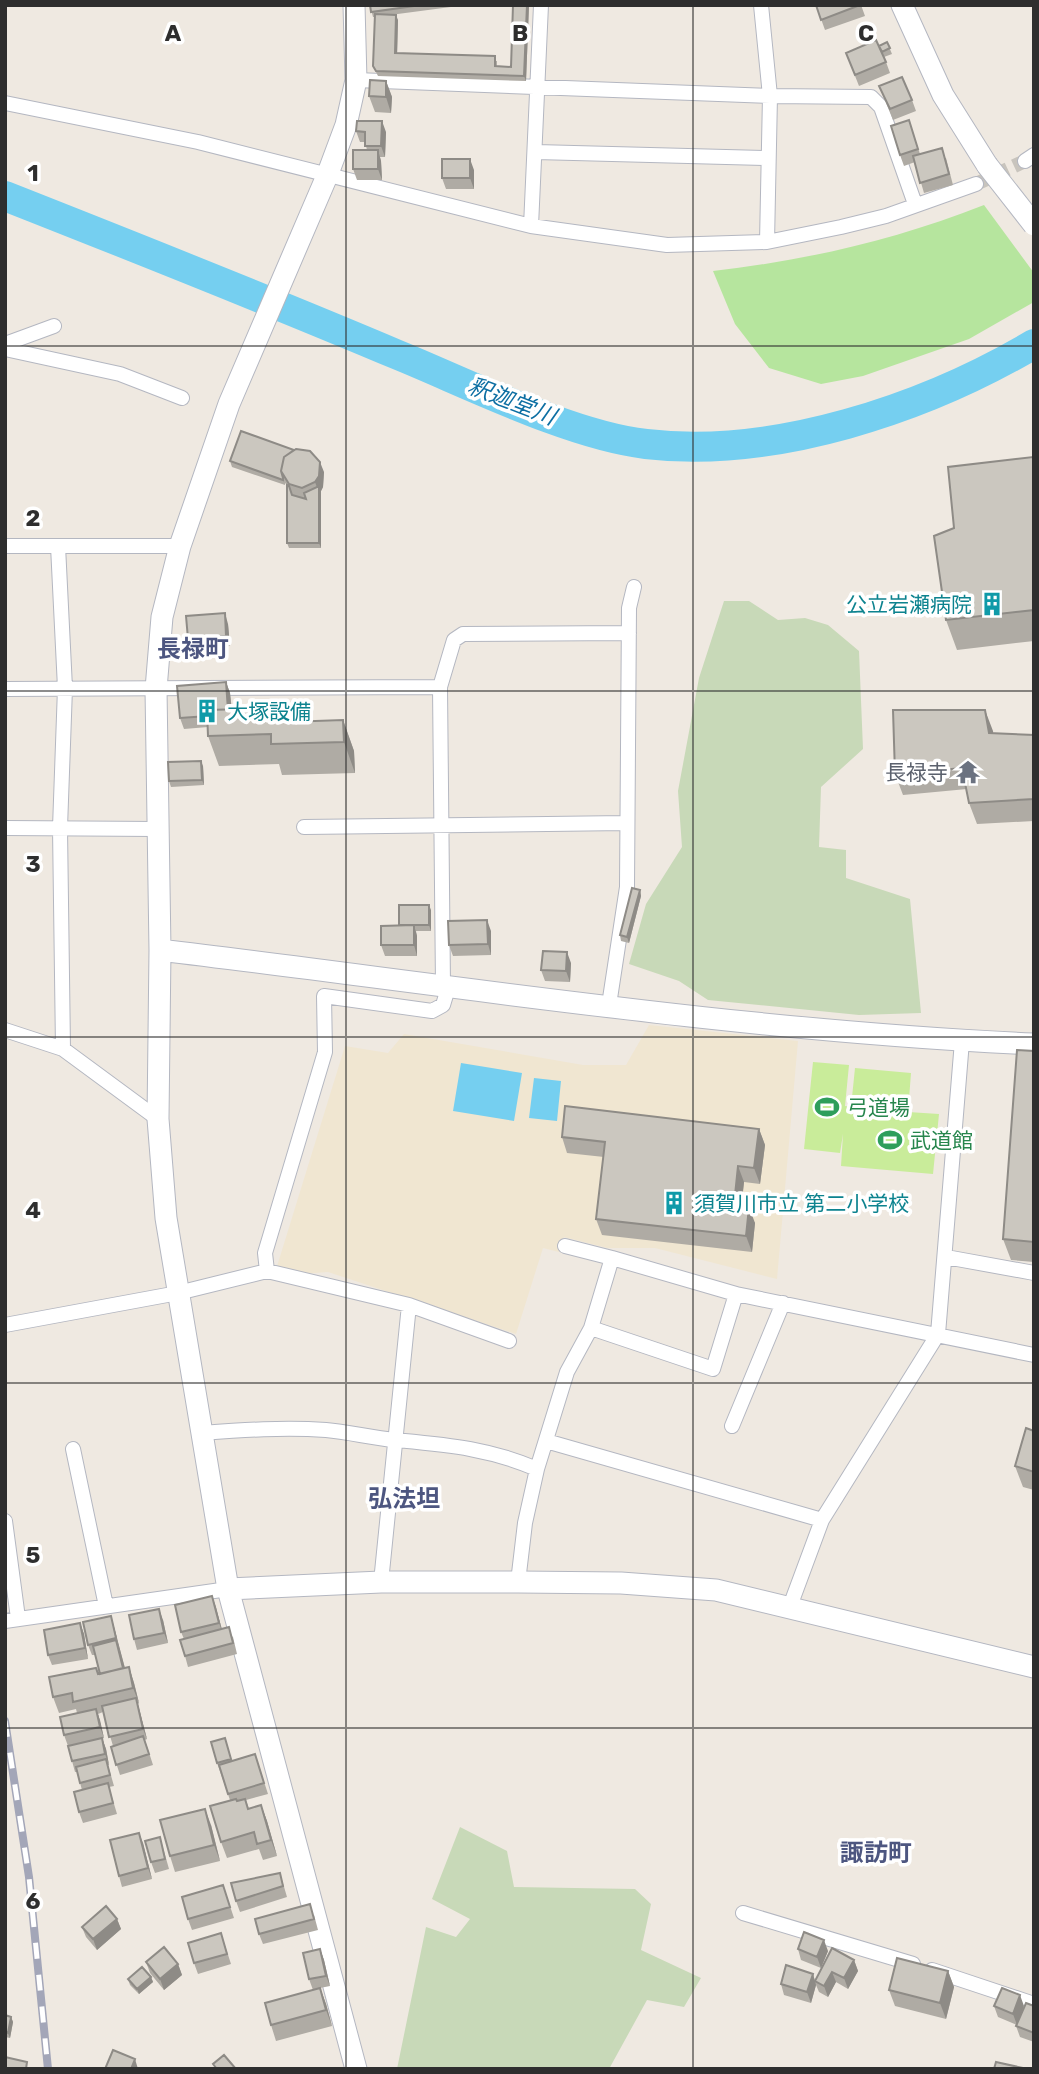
<svg xmlns="http://www.w3.org/2000/svg" width="1039" height="2074" font-family="Rubik,'Noto Sans JP',sans-serif">
  <rect width="100%" height="100%" fill="#efe9e1"/>
  <path fill="#f0e6d1" d="M649,1025L798,1041L777,1279L655,1248H607L564,1237L559,1252L543,1248L516,1334L328,1272L274,1276L345,1046L388,1053L404,1034L583,1065H626Z"/>
  <path fill="#b6e59e" d="M984,205L1034,273V302L969,339L863,376L821,384L769,368L735,324L713,271C808,260 895,240 984,205Z"/>
  <path fill="#c8d9b8" d="M724,601H749L778,620L805,618L828,625L859,651L863,749L821,787L819,847L846,850V878L910,899L921,1013L859,1015L708,1000L679,981L629,964L646,904L682,847L678,791L699,678Z
    M460,1827L507,1851L514,1887L635,1889L651,1904L641,1950L701,1978L684,2007L647,2000L609,2069H397L426,1927L456,1937L470,1919L432,1899Z"/>
  <path fill="#c9ec9a" d="M813,1062L849,1065L845,1106L851,1107L855,1068L911,1073L908,1112L939,1114L933,1174L841,1166L843,1134L840,1153L804,1149Z"/>
  <path fill="#75cff0" d="M461,1063L522,1073L514,1121L453,1111Z
    M534,1078L561,1081L557,1121L529,1118Z"/>
  <g fill="none" stroke-linecap="round" stroke-linejoin="round">
    <path stroke="#75cff0" stroke-width="30" d="M5,196C137,248 268,300 398,355C469,384 570,435 646,444C774,459 924,409 1034,344"/>
    <path stroke="#c8c4bd" stroke-width="14" stroke-dasharray="14 7" stroke-linecap="butt" d="M976,184L1025,161"/>
    <g stroke="#b4b7c1" stroke-width="16">
      <path id="street" d="M761,5L770,96L767,242
        M356,80L770,96L871,97L881,107L915,204
        M5,103L198,142L531,226L667,245L767,242L841,227L886,216L976,184
        M536,152L768,158
        M1025,161L1034,155
        M531,226L541,5
        M5,344L54,326
        M5,349L120,374L182,398
        M5,546H180
        M58,546L65,688L60,828L63,1049
        M5,689L440,687
        M304,827L626,823
        M5,828L157,829
        M443,985L440,687L454,640L463,634L629,633
        M609,1005L627,887L629,608L634,587
        M5,1030L63,1049L158,1119
        M565,1246L612,1258
        M946,1257L1034,1273
        M267,1271L265,1253L325,1052L324,996L432,1011L443,1005L449,985
        M5,1325L178,1293L267,1271L409,1305L509,1341
        M591,1328L713,1369L736,1294
        M732,1426L783,1303
        M202,1433C243,1430 284,1427 326,1430C349,1432 372,1438 395,1440C448,1445 488,1448 537,1469
        M546,1441L822,1520
        M73,1449L106,1606
        M5,1521L18,1618
        M381,1582L409,1305
        M518,1582L525,1523L537,1469L567,1372L591,1328L612,1258L736,1294L1034,1355
        M789,1609L822,1520L938,1334L962,1041
        M5,1621L228,1589
        M743,1913L913,1964
        M932,1970L1034,2004"/>
    </g>
    <g stroke="#b4b7c1" stroke-width="23">
      <path id="secondary" d="M354,5L356,80L346,125L327,176L229,404L180,546L162,617L156,689L160,950L158,1119L166,1218L228,1589L356,2069
        M902,5L943,95L987,165
        M160,950C450,985 741,1031 1034,1044
        M228,1589L381,1582H518L621,1583L716,1590L1034,1667"/>
    </g>
    <use href="#street" stroke="#fff" stroke-width="14"/>
    <use href="#secondary" stroke="#fff" stroke-width="21"/>
    <g stroke="#a3a6b8" stroke-width="8">
      <path id="rail" d="M5,1721L29,1877L48,2069"/>
    </g>
    <use href="#rail" stroke="#fff" stroke-width="5" stroke-dasharray="16" stroke-linecap="butt"/>
    <g stroke="#b4b7c1" stroke-width="23" stroke-linecap="butt">
      <path id="secondary-bridge" d="M987,165L1034,225"/>
    </g>
    <use href="#secondary-bridge" stroke="#fff" stroke-width="21"/>
  </g>
  <path fill="#afaba4" d="M370,5H466L390,15L398,20L397,53L497,61V66L511,67L513,5H529L526,81L378,76L373,66L375,17H373Z
    M816,5H861L865,16L825,30Z
    M887,42L892,54L884,57L879,46Z
    M846,53L886,62L890,73L859,86Z
    M386,81L392,97L391,113L375,112L369,96Z
    M879,86L912,100L916,111L893,120Z
    M909,120L920,154L946,158L953,185L924,193L915,162L904,166L900,155Z
    M356,131L386,132L385,157H380L381,161L382,180H357L353,169L367,150L365,142H360Z
    M474,170V189H446L442,178Z
    M1034,460V641L957,650L946,620L954,528Z
    M230,461L324,472L323,487L321,491V548H289L287,543V485L285,483V485L232,467Z
    M228,624L230,646L192,649L188,639Z
    M226,682L230,693L232,710L292,722L343,720L354,751L355,773L282,775L279,764L219,766L208,736V727L184,729L180,718Z
    M993,731V733L1034,735V821L977,824L969,803L967,789L903,795L895,774Z
    M203,766L204,785L171,787L169,781Z
    M640,890L641,896L629,943L621,941L620,935Z
    M431,910V931H416L417,936V956H385L381,945L399,925Z
    M491,931V955L453,956L449,945Z
    M571,963L570,982L545,981L541,970Z
    M1034,1051V1262L1011,1260L1003,1239Z
    M759,1129L765,1145L760,1184L744,1182L741,1206L755,1223L752,1252L602,1235L596,1219L604,1157L567,1153L562,1137Z
    M1034,1431V1490L1023,1487L1015,1466Z
    M212,1596L222,1629L233,1637L237,1654L188,1667L185,1656L184,1639L181,1632Z
    M111,1616L114,1627L125,1668L129,1667L134,1683L139,1703L138,1704L147,1739L145,1740L153,1765L120,1775L111,1747L113,1746L103,1712L98,1714L104,1738L68,1746L64,1735L77,1713L76,1709L59,1713L53,1697L96,1668L99,1674H100L95,1655H92L88,1645Z
    M163,1620L168,1643L137,1650L134,1639Z
    M80,1623L84,1634L88,1659L52,1665L48,1655Z
    M102,1738L106,1749L109,1765H108L114,1786L109,1787L117,1814L83,1823L79,1812L82,1790L77,1772H75L72,1761Z
    M225,1738L232,1761L255,1754L268,1794L246,1800L249,1809L261,1805L267,1821L277,1856L263,1860L259,1849L227,1858L221,1842L230,1800L217,1763Z
    M211,1825L220,1861L175,1872L170,1856Z
    M160,1837L169,1869L155,1873L151,1862Z
    M143,1843L152,1879L122,1887L119,1876Z
    M280,1873L287,1897L240,1912L236,1901Z
    M223,1885L234,1918L192,1930L188,1919Z
    M314,1915L318,1930L263,1944L259,1934Z
    M117,1919L121,1929L97,1950L86,1937L82,1927Z
    M221,1933L231,1964L198,1974L194,1963Z
    M320,1949L324,1960L330,1986L320,1988L326,2004L332,2026L276,2041L271,2025L313,1990L309,1979Z
    M798,1949L828,1951L821,1968L801,1960Z
    M854,1960L858,1971L848,1989L836,1982L828,1997L819,1992L816,1985L811,2003L784,1995L781,1984L813,1974L815,1981Z
    M146,1962L178,1964L182,1975L164,1990L150,1973Z
    M948,1971L954,1987L946,2019L895,2006L889,1990Z
    M151,1977L153,1982L139,1994L130,1985L128,1979Z
    M1020,1995L1017,2025L998,2017L994,2006Z
    M1034,2006V2042L1020,2037L1016,2026Z
    M5,2015L11,2017L13,2022L10,2038L5,2037Z"/>
  <path fill="#8e8b86" d="M527,5H529L526,81L524,76Z
    M396,15L398,20L397,58L395,53Z
    M386,81L392,97L391,113L386,97Z
    M382,121L386,132L385,157L381,146Z
    M378,150L381,161L382,180L378,169Z
    M470,159L474,170V189L470,178Z
    M320,462L324,472L323,487L321,491V548L319,543V493L315,482Z
    M225,613L228,624L230,646L226,636Z
    M226,682L230,693L233,725L229,714Z
    M287,708L298,738L287,722Z
    M985,710L993,731L996,754L989,733Z
    M343,720L354,751L355,773L344,742Z
    M201,761L203,766L204,785L202,780Z
    M640,890L641,896L629,943L627,937Z
    M429,905L431,910V931L429,925Z
    M487,920L491,931V955L488,944Z
    M414,925L417,936V956L414,945Z
    M567,952L571,963L570,982L566,971Z
    M759,1129L765,1145L760,1184L754,1168Z
    M738,1166L744,1182L740,1221L734,1205Z
    M749,1207L755,1223L752,1252L746,1236Z
    M212,1596L216,1607L223,1634L219,1623Z
    M159,1609L163,1620L168,1643L164,1633Z
    M111,1616L114,1627L128,1680L124,1670Z
    M80,1623L84,1634L88,1659L85,1648Z
    M129,1667L134,1683L139,1703L133,1688Z
    M136,1698L139,1709L147,1739L143,1729Z
    M96,1709L100,1720L104,1738L100,1727Z
    M102,1738L106,1749L109,1765L105,1754Z
    M261,1805L267,1821L277,1856L271,1840Z
    M205,1809L211,1825L220,1861L214,1845Z
    M139,1833L143,1843L152,1879L148,1868Z
    M117,1919L121,1929L97,1950L93,1939Z
    M824,1940L828,1951L821,1968L817,1957Z
    M320,1949L324,1960L330,1986L326,1976Z
    M854,1960L858,1971L848,1989L844,1978Z
    M178,1964L182,1975L164,1990L160,1979Z
    M948,1971L954,1987L946,2019L940,2003Z
    M832,1972L836,1982L828,1997L824,1986Z
    M813,1974L816,1985L811,2003L807,1992Z
    M151,1977L153,1982L139,1994L137,1989Z
    M320,1988L326,2004L332,2026L326,2010Z
    M1020,1995L1024,2006L1017,2025L1013,2014Z
    M11,2017L13,2022L10,2038L8,2033Z
    M135,2059L138,2069H131Z"/>
  <path fill="#cbc7bf" stroke="#8e8b86" stroke-width="2" d="M370,5H421L371,12Z
    M513,5H527L524,76L376,71L373,66L375,14L396,15L395,53L495,56V66L511,67Z
    M816,5H860L821,20Z
    M876,40L886,62L855,75L846,53Z
    M887,42L890,48L882,52L879,46Z
    M902,77L912,100L890,109L879,86Z
    M370,80L386,81V97L369,96Z
    M909,120L918,149L900,155L891,126Z
    M357,121H382L381,146H365V132L356,131Z
    M942,148L949,174L920,183L913,156Z
    M353,150H378V169H353Z
    M442,159H470V178H442Z
    M241,431L294,450L284,457L281,471L283,478V480L230,461Z
    M296,449L310,451L320,462L319,476L315,482L302,488L289,484L281,471L284,457Z
    M1033,457L1034,465V610L946,620L934,536L954,528L948,467Z
    M287,485L289,486L292,495L306,499L304,493L319,486V543H287Z
    M225,613L226,636L188,639L186,616Z
    M226,682L228,710H207L208,716L180,718L177,686Z
    M287,708V722L343,720L344,742L271,744V734L208,736L207,710Z
    M893,710H985L989,733L1034,735V799L969,803L962,768L895,774Z
    M201,761L202,780L169,781L168,762Z
    M632,888L640,890L627,937L620,935Z
    M399,905H429V925H399Z
    M487,920L488,944L449,945L448,921Z
    M414,925V945H381V926Z
    M543,951L567,952L566,971L541,970Z
    M1017,1050L1034,1051V1242L1003,1239Z
    M565,1106L759,1129L754,1168L738,1166L734,1205L749,1207L746,1236L596,1219L605,1142L562,1137Z
    M1026,1428L1034,1431V1472L1015,1466Z
    M212,1596L219,1623L181,1632L175,1605Z
    M159,1609L164,1633L134,1639L129,1615Z
    M111,1616L116,1638L88,1645L83,1622Z
    M80,1623L85,1648L48,1655L44,1630Z
    M229,1627L233,1643L185,1656L180,1640Z
    M116,1640L123,1668L100,1674L93,1646Z
    M129,1667L133,1688L73,1702L72,1693L53,1697L49,1677L96,1668L98,1674Z
    M136,1698L143,1729L109,1737L102,1706Z
    M96,1709L100,1727L64,1735L60,1717Z
    M143,1736L149,1754L116,1765L111,1747Z
    M102,1738L105,1754L72,1761L68,1746Z
    M225,1738L231,1759L217,1763L211,1742Z
    M255,1754L264,1783L228,1794L219,1765Z
    M106,1759L110,1775L80,1783L76,1767Z
    M108,1783L113,1803L79,1812L74,1792Z
    M236,1799L237,1801L245,1799L248,1809L261,1805L271,1840L257,1844L254,1832L221,1842L210,1806Z
    M205,1809L214,1845L170,1856L160,1820Z
    M139,1833L148,1868L119,1876L110,1840Z
    M160,1837L165,1859L151,1862L145,1841Z
    M280,1873L283,1886L236,1901L231,1883Z
    M223,1885L230,1907L188,1919L182,1897Z
    M310,1904L314,1919L259,1934L255,1919Z
    M106,1906L117,1919L93,1939L82,1927Z
    M804,1932L824,1940L817,1957L798,1949Z
    M221,1933L227,1954L194,1963L188,1943Z
    M164,1947L178,1964L160,1979L146,1962Z
    M832,1948L854,1960L844,1978L832,1972L824,1986L815,1981Z
    M320,1949L326,1976L309,1979L303,1953Z
    M897,1958L948,1971L940,2003L889,1990Z
    M786,1965L813,1974L807,1992L781,1984Z
    M142,1967L151,1977L137,1989L128,1979Z
    M320,1988L326,2010L271,2025L265,2003Z
    M1002,1988L1020,1995L1013,2014L994,2006Z
    M1026,2003L1034,2006V2033L1016,2026Z
    M5,2015L11,2017L8,2033L5,2032Z
    M113,2050L135,2059L131,2069H105Z
    M224,2055L236,2069H217L213,2064Z
    M5,2057L27,2062L26,2069H5Z
    M996,2062L1023,2068L994,2069Z"/>
  <path fill="none" stroke="#2e2e2e" stroke-width="2" stroke-opacity="0.55" d="M346,5V2069M693,5V2069M5,346H1034M5,691H1034M5,1037H1034M5,1383H1034M5,1728H1034"/>
  <defs>
    <g id="building-bare" transform="scale(1.89)"><path d="M-4-6H4V6H1V3H-1V6H-4ZM-2.5-4.3h1.7v1.8h-1.7ZM.8-4.3h1.7v1.8H.8ZM-2.5-1h1.7V.8h-1.7ZM.8-1h1.7V.8H.8Z" fill="#0f9aa8" stroke="#fff" stroke-width="2.5" paint-order="stroke"/></g>
    <g id="temple-bare" transform="scale(1.89)"><path d="M0-6L5-2H3V0L6.5 2.5H4V6H1.5V3h-3V6H-4V2.5H-6.5L-3 0V-2H-5Z" fill="#6b7280" stroke="#fff" stroke-width="2.5" paint-order="stroke"/></g>
    <g id="stadium-bare" transform="scale(1.89)"><path d="M0-5a6.5 5 0 1 0 0 10a6.5 5 0 1 0 0-10ZM-3.5-1.8h7v3.6h-7Z" fill="#2e9e5b" stroke="#fff" stroke-width="2.5" paint-order="stroke"/></g>
  </defs>
  <g fill-rule="evenodd">
    <use href="#building-bare" x="992" y="604"/>
    <use href="#building-bare" x="207" y="711"/>
    <use href="#temple-bare" x="968" y="772"/>
    <use href="#stadium-bare" x="827" y="1107"/>
    <use href="#stadium-bare" x="890" y="1140"/>
    <use href="#building-bare" x="674" y="1203"/>
  </g>
  <g text-anchor="middle" dominant-baseline="central" stroke-width="7" stroke-linejoin="round" paint-order="stroke">
    <g font-size="21" fill="#0d838f" stroke="#fff" text-anchor="start">
      <text x="972" y="604" text-anchor="end">公立岩瀬病院</text>
      <text x="227" y="711">大塚設備</text>
      <text x="694" y="1203">須賀川市立 第二小学校</text>
    </g>
    <g font-size="21" fill="#5b616d" stroke="#fff" text-anchor="end">
      <text x="948" y="772">長禄寺</text>
    </g>
    <g font-size="21" fill="#27864d" stroke="#fff" text-anchor="start">
      <text x="847" y="1107">弓道場</text>
      <text x="910" y="1140">武道館</text>
    </g>
    <g font-size="23" font-style="italic" fill="#0d6fa3" stroke="#fff">
      <text transform="translate(512 401) rotate(21)">釈迦堂川</text>
    </g>
    <g font-size="24" font-weight="bold" fill="#4d5680" stroke="#fff">
      <text x="193" y="649">長禄町</text>
      <text x="404" y="1499">弘法坦</text>
      <text x="876" y="1853">諏訪町</text>
    </g>
  </g>
  <g font-size="23" text-anchor="middle" font-weight="bold" fill="#2e2e2e" stroke="#fff" stroke-width="7" stroke-linejoin="round" paint-order="stroke">
    <text x="173" y="41">A</text>
    <text x="520" y="41">B</text>
    <text x="866" y="41">C</text>
    <text x="33" y="181">1</text>
    <text x="33" y="526">2</text>
    <text x="33" y="872">3</text>
    <text x="33" y="1218">4</text>
    <text x="33" y="1563">5</text>
    <text x="33" y="1909">6</text>
  </g>
  <rect width="1039" height="2074" fill="none" stroke="#2e2e2e" stroke-width="14"/>
</svg>
